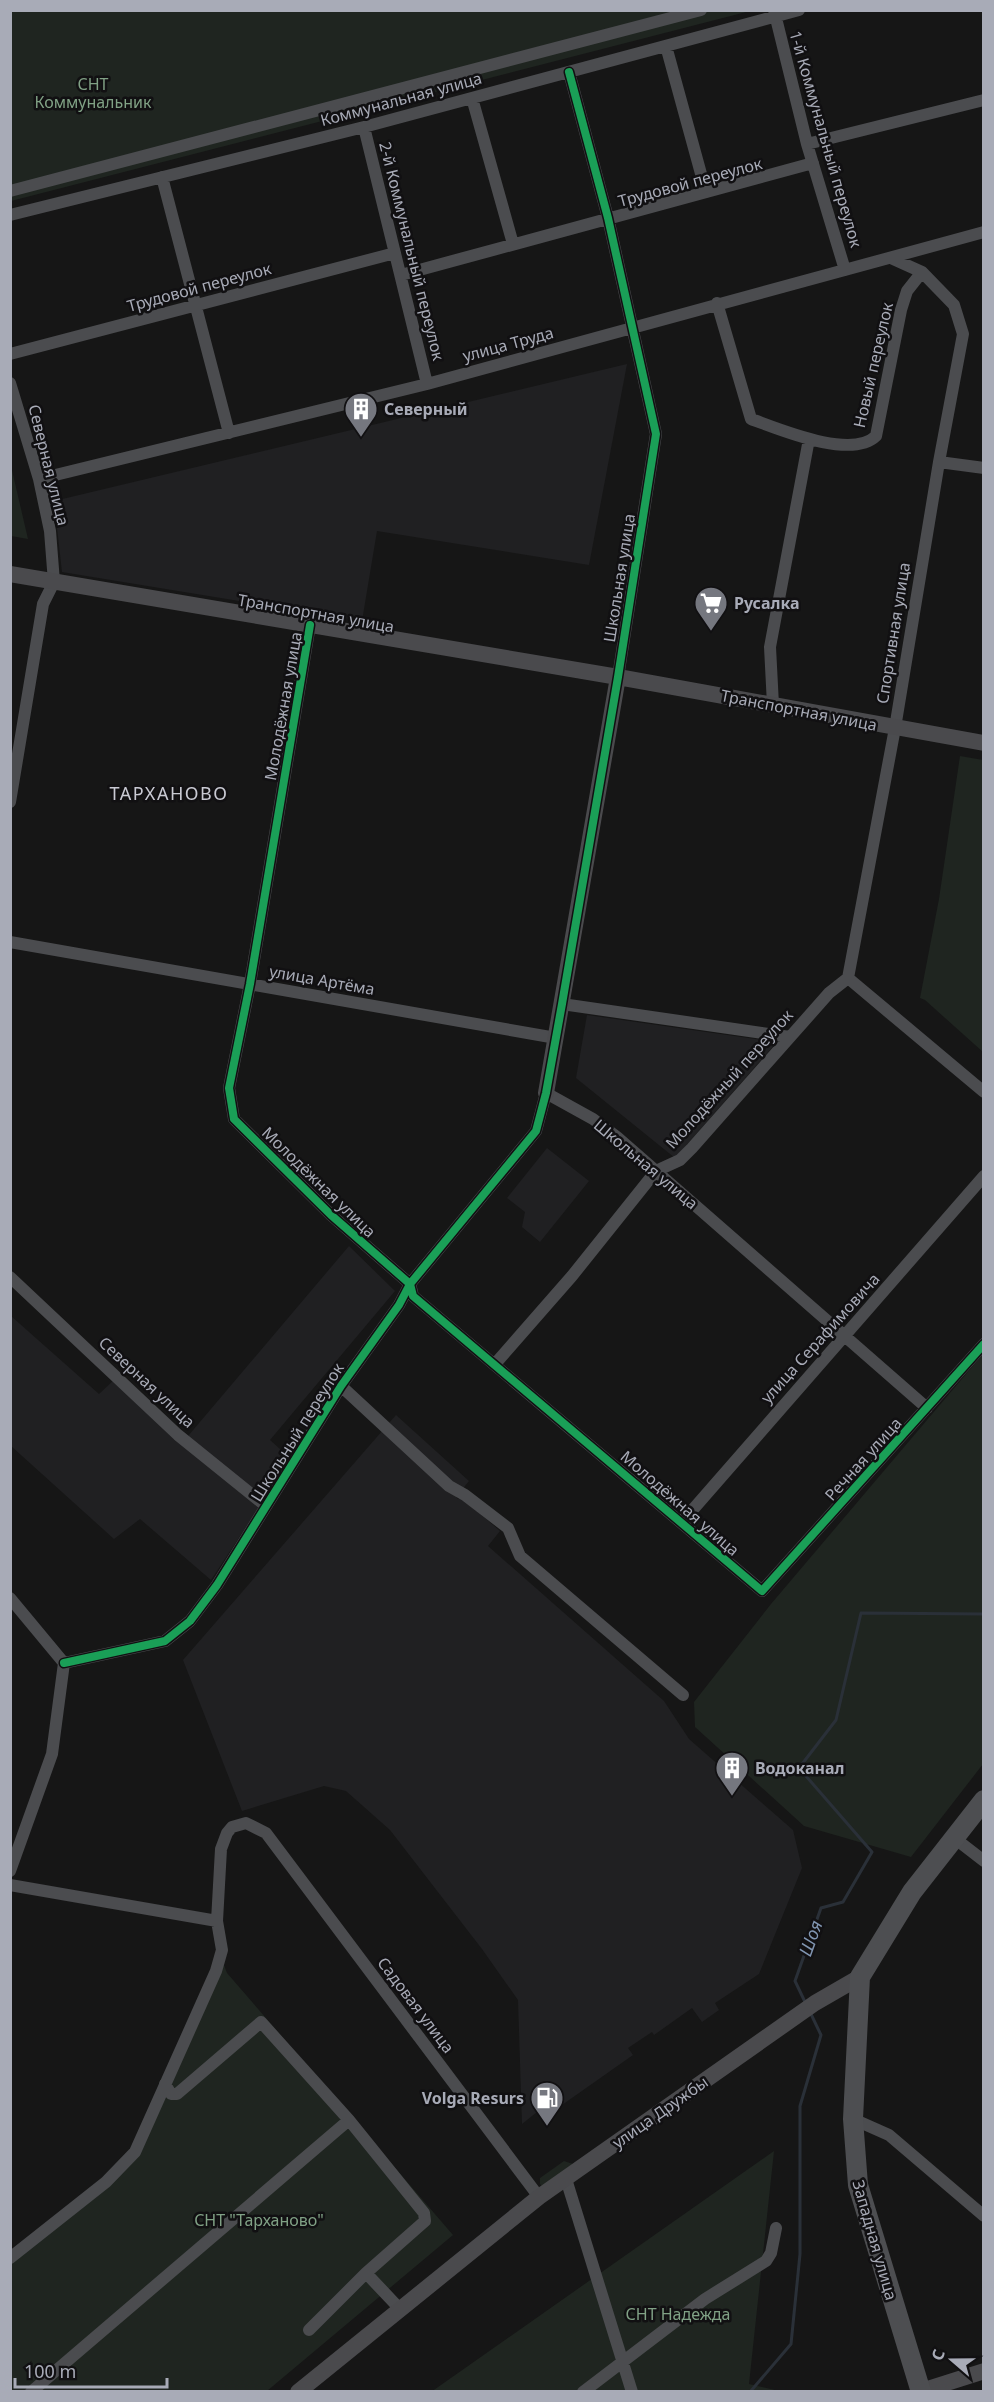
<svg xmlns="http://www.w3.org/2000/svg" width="994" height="2402" font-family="'Noto Sans',sans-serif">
  <rect width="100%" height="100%" fill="#161616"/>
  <path fill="#202022" d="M627,364L589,565L377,531L362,621L62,572L54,501Z
    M587,1015L777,1042L675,1158L576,1078Z
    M547,1148L589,1181L540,1242L522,1227L525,1212L507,1198Z
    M349,1246L395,1291L270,1440L291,1459L211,1580L140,1519L114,1539L11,1446V1316L99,1394L115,1379L183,1442Z
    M396,1415L469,1481L456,1497L458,1499L461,1497L500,1531L488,1546L664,1701L689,1739L793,1830L802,1868L759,1974L715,2003L719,2010L702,2022L692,2008L654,2035L652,2032L628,2048L633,2055L552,2112L547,2104L522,2124L518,2000L482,1949L390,1830L346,1791L324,1786L242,1811L183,1660Z"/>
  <path fill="#1f2520" d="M11,11H750L11,201Z
    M11,466L28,539L11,536Z
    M960,756L983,760V1052L925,1000L920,998L939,899Z
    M983,1354V1764L911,1857L804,1826L695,1727L694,1702L771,1604Z
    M222,1960L227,1973L453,2235L267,2391L11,2392V2259L138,2156Z
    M774,2151L749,2384L779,2391L431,2392Z
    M564,2161L573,2164L542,2186L540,2184V2178Z"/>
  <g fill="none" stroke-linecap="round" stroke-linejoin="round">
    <path stroke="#2a3038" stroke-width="3" d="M806,2004L795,1981L821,1908L843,1902L872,1852L799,1768L836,1720L861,1613L984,1614
      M750,2392L791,2344L800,2254V2106L821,2035L810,2012"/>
    <path stroke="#4b4c4f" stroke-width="12" d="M774,10L807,144L845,270
      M666,46L706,192
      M569,72L608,218L656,434L618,677
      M472,98L513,244
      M364,127L427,384
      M807,144L984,100
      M162,177L229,433
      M10,191L701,10
      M10,215L364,127L799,10
      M401,275L813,163
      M717,303L751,419C779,429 851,460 876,436L901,310L907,291L922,272
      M10,354L395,253
      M10,383L39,479L50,531L54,582L43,604L10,802
      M939,462L984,468
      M39,479L427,384L984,232
      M310,625L250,984L229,1088L234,1119L331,1215L410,1284L413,1296L762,1591L984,1344
      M773,705L770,647L809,439
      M10,942L556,1038
      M848,978L895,728L939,462L963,334L954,305L922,272L891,258
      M848,978L984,1092
      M562,1004L790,1037
      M10,1277L178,1435L266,1506
      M495,1364L572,1276L656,1171L680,1160L692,1148L829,993L848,978
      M341,1386L449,1486L465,1495L508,1528L520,1556L683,1695
      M682,1522L984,1176
      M10,1598L64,1663L52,1754L10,1871
      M64,1663L165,1641L190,1621L217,1585L341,1386L399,1305L410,1284L536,1131L546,1093L593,1119L617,1137L927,1408
      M953,1837L984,1861
      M10,1885L217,1921
      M165,2084L171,2094H177L261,2022L349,2120L424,2213L425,2221L366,2273L399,2308
      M853,2119L889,2135L984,2216
      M566,2179L632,2392
      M10,2258L106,2182L135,2152L216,1971L222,1950L217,1921L221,1849L227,1833L232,1827L246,1823L266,1833L539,2197
      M309,2330L366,2273
      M31,2392L349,2120
      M583,2392L705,2299L766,2261L771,2253L776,2228"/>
    <path stroke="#4a4a4d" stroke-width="16" d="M10,574L618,677L984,743
      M546,1093L618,677
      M921,2391L984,2371
      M298,2392L539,2197L815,2003L860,1977"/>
    <path stroke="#4d4e51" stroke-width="20" d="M921,2392L858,2185L853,2119L860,1977L912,1892L984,1800"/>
    <g stroke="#111012" stroke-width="11">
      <path id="cycleway" d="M310,625L250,984L229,1088L234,1119L331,1215L410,1284L413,1296L762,1591L984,1344
        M64,1663L165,1641L190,1621L217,1585L341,1386L399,1305L410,1284L536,1131L546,1093L562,1004L618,677L656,434L608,218L569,72"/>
    </g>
    <use href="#cycleway" stroke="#1a9f57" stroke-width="8"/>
  </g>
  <defs>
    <g id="building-pin" transform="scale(1.725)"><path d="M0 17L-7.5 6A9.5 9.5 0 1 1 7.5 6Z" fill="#75777f" stroke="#111012"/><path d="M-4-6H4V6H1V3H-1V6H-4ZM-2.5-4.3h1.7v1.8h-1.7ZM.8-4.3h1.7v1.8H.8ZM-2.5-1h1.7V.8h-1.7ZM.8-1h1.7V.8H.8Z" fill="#fff"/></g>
    <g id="supermarket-pin" transform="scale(1.725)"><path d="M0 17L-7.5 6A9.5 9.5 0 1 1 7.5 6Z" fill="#75777f" stroke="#111012"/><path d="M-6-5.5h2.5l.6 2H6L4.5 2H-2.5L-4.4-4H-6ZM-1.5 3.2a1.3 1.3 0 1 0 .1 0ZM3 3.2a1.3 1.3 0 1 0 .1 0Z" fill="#fff"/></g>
    <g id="fuel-pin" transform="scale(1.725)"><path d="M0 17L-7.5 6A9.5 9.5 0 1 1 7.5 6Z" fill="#75777f" stroke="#111012"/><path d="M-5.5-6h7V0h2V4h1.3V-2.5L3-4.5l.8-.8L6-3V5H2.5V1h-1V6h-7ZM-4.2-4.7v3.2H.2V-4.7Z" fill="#fff"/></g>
  </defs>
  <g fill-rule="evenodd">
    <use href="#building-pin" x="361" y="409"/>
    <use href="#supermarket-pin" x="711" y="603"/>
    <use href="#building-pin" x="732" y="1768"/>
    <use href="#fuel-pin" x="547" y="2098"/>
  </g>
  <g text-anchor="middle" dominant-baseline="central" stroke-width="5" stroke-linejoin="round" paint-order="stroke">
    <g font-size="16" fill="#80a185" stroke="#111012">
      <text x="93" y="84">СНТ<tspan x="93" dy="18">Коммунальник</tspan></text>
      <text x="259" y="2220">СНТ "Тарханово"</text>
      <text x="678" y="2314">СНТ Надежда</text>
    </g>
    <g font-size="16" fill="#a8abb7" stroke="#111012">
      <text transform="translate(401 99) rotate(-15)">Коммунальная улица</text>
      <text transform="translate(826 139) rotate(74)">1-й Коммунальный переулок</text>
      <text transform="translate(690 182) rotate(-15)">Трудовой переулок</text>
      <text transform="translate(412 251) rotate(76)">2-й Коммунальный переулок</text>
      <text transform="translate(199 287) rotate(-15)">Трудовой переулок</text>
      <text transform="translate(508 344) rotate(-15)">улица Труда</text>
      <text transform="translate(873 365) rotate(-77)">Новый переулок</text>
      <text transform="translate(49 465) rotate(76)">Северная улица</text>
      <text transform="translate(619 578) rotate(-81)">Школьная улица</text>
      <text transform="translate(316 613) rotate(10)">Транспортная улица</text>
      <text transform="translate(893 633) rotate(-81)">Спортивная улица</text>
      <text transform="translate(283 706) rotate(-80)">Молодёжная улица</text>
      <text transform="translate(799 710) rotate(11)">Транспортная улица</text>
      <text transform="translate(322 980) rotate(10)">улица Артёма</text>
      <text transform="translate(729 1079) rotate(-48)">Молодёжный переулок</text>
      <text transform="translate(646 1164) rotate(40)">Школьная улица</text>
      <text transform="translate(319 1182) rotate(44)">Молодёжная улица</text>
      <text transform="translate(820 1338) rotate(-48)">улица Серафимовича</text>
      <text transform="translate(147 1382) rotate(43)">Северная улица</text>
      <text transform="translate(297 1432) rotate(-58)">Школьный переулок</text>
      <text transform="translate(863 1459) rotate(-48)">Речная улица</text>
      <text transform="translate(680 1503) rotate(41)">Молодёжная улица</text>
      <text transform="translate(416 2005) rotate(53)">Садовая улица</text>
      <text transform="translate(660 2112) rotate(-35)">улица Дружбы</text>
      <text transform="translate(875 2240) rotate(74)">Западная улица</text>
    </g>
    <g font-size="16" font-weight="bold" fill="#a8abb7" stroke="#111012" text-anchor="start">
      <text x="384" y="409">Северный</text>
      <text x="734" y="603">Русалка</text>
      <text x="755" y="1768">Водоканал</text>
      <text x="524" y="2098" text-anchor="end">Volga Resurs</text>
    </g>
    <g font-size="18" letter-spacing="1.5" fill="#c9cad3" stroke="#111012">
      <text x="169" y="793">ТАРХАНОВО</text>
    </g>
    <g font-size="18" font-style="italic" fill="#8095b1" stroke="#111012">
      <text transform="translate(810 1938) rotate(-70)">Шоя</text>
    </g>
  </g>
  <rect width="994" height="2402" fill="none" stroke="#a8abb7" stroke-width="24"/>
  <g transform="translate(952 2360) rotate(290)" stroke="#111012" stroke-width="4.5" paint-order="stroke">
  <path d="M0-4.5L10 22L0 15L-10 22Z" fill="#a8abb7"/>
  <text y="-9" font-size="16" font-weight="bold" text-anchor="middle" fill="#a8abb7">С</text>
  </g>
  <path d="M15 2378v9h152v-9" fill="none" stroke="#a8abb7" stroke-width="3"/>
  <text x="24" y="2378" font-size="18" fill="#a8abb7" stroke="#111012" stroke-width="4.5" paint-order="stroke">100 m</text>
</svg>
